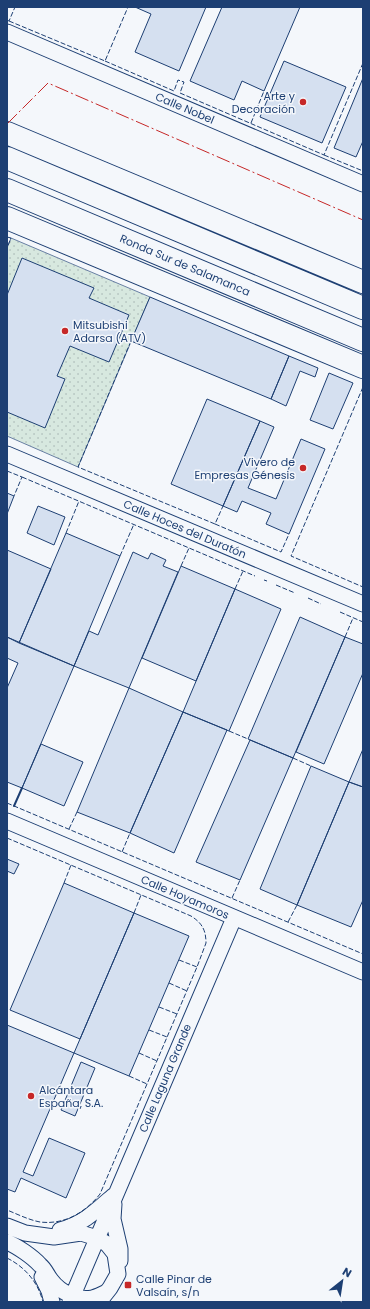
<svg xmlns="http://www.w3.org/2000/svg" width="370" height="1309" font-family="Poppins,sans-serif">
  <defs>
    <pattern id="grass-dots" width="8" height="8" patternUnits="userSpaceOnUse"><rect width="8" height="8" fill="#d7e8df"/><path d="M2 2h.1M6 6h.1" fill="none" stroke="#b8c8c3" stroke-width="1.8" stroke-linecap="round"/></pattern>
  </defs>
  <rect width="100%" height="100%" fill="#f4f7fb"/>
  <path fill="url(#grass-dots)" stroke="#687fa3" d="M11,238L150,297L78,467L7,436V248Z"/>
  <path fill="#d5e0f0" stroke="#1d3f73" d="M135,7H206L179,71L135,52L151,14Z
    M222,7H300L264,91L242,81L234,100L190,81Z
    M284,61L346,87L322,143L260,117Z
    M363,78V141L356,157L334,148Z
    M22,258L94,288L89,298L129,315L109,362L70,346L57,376L65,379L45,428L7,412V295Z
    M150,297L289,356L271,399L131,341Z
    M289,356L318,368L315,377L300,371L286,406L271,399Z
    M329,373L353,383L333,429L310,420Z
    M207,399L260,421L223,506L171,484Z
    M260,421L274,427L248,488L276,499L301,439L325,449L289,534L266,524L271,513L242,501L237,512L223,506Z
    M7,493L14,496L7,514Z
    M38,506L65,517L54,545L27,533Z
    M66,533L120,556L74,666L19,643Z
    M7,550L51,569L19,643L7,637Z
    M133,552L148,559L151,553L166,560L163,566L178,572L129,688L74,666L89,631L98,635Z
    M181,566L235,589L196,681L142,658Z
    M235,589L281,609L229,731L183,712Z
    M300,617L345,637L293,758L248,739Z
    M7,637L74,666L22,788L7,782V688L18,663L7,658Z
    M345,637L363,644V673L324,764L296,752Z
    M129,688L183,712L130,833L77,812Z
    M183,712L227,730L174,853L130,833Z
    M250,740L293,758L240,880L196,862Z
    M41,744L83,762L64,806L22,788Z
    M363,749V787L349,782Z
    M311,766L349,782L297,905L260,889Z
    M349,782L363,787V900L351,927L297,905Z
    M7,859L19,864L14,874L7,871Z
    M64,883L134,913L80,1039L10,1010Z
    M134,913L189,936L129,1076L74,1053Z
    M7,1025L74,1053L23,1172L33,1176L49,1138L85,1153L66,1198L21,1178L15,1192L7,1189Z
    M81,1062L95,1068L75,1116L61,1110Z"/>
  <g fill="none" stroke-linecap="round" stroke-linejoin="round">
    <g stroke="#1d3f73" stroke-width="17">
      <path id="minor" d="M7,32L363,184
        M7,454L363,604
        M7,821L363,972
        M114,1204L113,1219L120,1249V1261
        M7,1226L25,1233L54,1237L81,1233L97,1238L107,1244L115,1254L118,1274L110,1288L99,1302
        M60,1230C83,1224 96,1211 113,1196
        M7,1242C17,1246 33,1257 40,1265C45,1269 47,1275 51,1280C60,1292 77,1301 92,1298C97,1297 102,1294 107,1292
        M42,1277L49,1291L52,1302
        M70,1302L234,918"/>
    </g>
    <g stroke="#1d3f73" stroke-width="24">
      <path id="highway" d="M7,133L363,282
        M7,158L363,308
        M7,190L363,340
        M7,218L363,367"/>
    </g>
    <use href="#minor" stroke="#f4f7fb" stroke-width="15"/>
    <use href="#highway" stroke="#f4f7fb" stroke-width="22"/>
    <path stroke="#1d3f73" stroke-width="1" stroke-dasharray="5 2" stroke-linecap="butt" d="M7,20L9,21L15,7
      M9,21L105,61L128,7
      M105,61L174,91L178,80L184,82L180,93L324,155L363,63
      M251,123L264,91
      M324,155L363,171
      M7,237L11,238L7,248
      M131,341L78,467L215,524L223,506
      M363,387L291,556L363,587
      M7,471L22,477L14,496
      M22,477L255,576
      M215,524L281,552L289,534
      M66,533L79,501
      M120,556L134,524
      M181,566L189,548
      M264,580L267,581
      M276,585L295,593
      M235,589L243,571
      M308,598L321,604
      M340,612L363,622
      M345,637L353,618
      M229,731L248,739
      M293,758L311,766
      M7,803L363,954
      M69,829L77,812
      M7,838L191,916C202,923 206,930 206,943L197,967L100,1194C85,1213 64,1225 40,1222C29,1220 17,1214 7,1210
      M122,852L130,833
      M64,883L71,865
      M232,898L240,880
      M134,913L141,895
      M288,922L297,905
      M179,960L197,967
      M169,983L187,991
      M159,1007L177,1014
      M149,1030L167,1037
      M139,1053L157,1061
      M129,1076L147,1084
      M7,1258C25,1267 38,1282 43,1302"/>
    <path stroke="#1d3f73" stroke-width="2" d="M14,806L22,788"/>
    <path stroke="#c62828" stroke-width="1" stroke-dasharray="14 3 2 3" stroke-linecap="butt" d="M7,124L48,83L363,220"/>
  </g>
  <g fill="#c62828" stroke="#f4f7fb" stroke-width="1.5">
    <circle cx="303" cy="102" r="4"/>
    <circle cx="65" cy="331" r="4"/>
    <circle cx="303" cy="468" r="4"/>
    <circle cx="31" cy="1096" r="4"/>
    <rect x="124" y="1281" width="8" height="8" rx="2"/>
  </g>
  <g text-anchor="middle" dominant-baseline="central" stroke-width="3" stroke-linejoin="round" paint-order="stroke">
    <g font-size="11" fill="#1d3f73" stroke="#f4f7fb" text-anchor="start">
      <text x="295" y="96" text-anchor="end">Arte y<tspan x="295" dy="13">Decoración</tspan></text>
      <text x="73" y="325">Mitsubishi<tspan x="73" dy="13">Adarsa (ATV)</tspan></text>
      <text x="295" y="462" text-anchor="end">Vivero de<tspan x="295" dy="13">Empresas Génesis</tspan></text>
      <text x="39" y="1090">Alcántara<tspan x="39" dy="13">España, S.A.</tspan></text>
      <text x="136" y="1279">Calle Pinar de<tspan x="136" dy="13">Valsaín, s/n</tspan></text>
    </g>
    <g font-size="11" fill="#1d3f73" stroke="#f4f7fb">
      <text transform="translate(185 108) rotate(23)">Calle Nobel</text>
      <text transform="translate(185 265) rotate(23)">Ronda Sur de Salamanca</text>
      <text transform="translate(185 529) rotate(23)">Calle Hoces del Duratón</text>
      <text transform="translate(185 897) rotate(23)">Calle Hoyamoros</text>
      <text transform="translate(165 1078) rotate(-67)">Calle Laguna Grande</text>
    </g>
  </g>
  <rect width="370" height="1309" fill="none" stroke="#1d3f73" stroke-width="16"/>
  <g transform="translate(342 1281) rotate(30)" stroke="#f4f7fb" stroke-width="3" paint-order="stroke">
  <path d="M0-3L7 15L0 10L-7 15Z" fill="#1d3f73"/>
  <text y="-6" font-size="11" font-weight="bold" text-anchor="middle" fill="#1d3f73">N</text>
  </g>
</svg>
